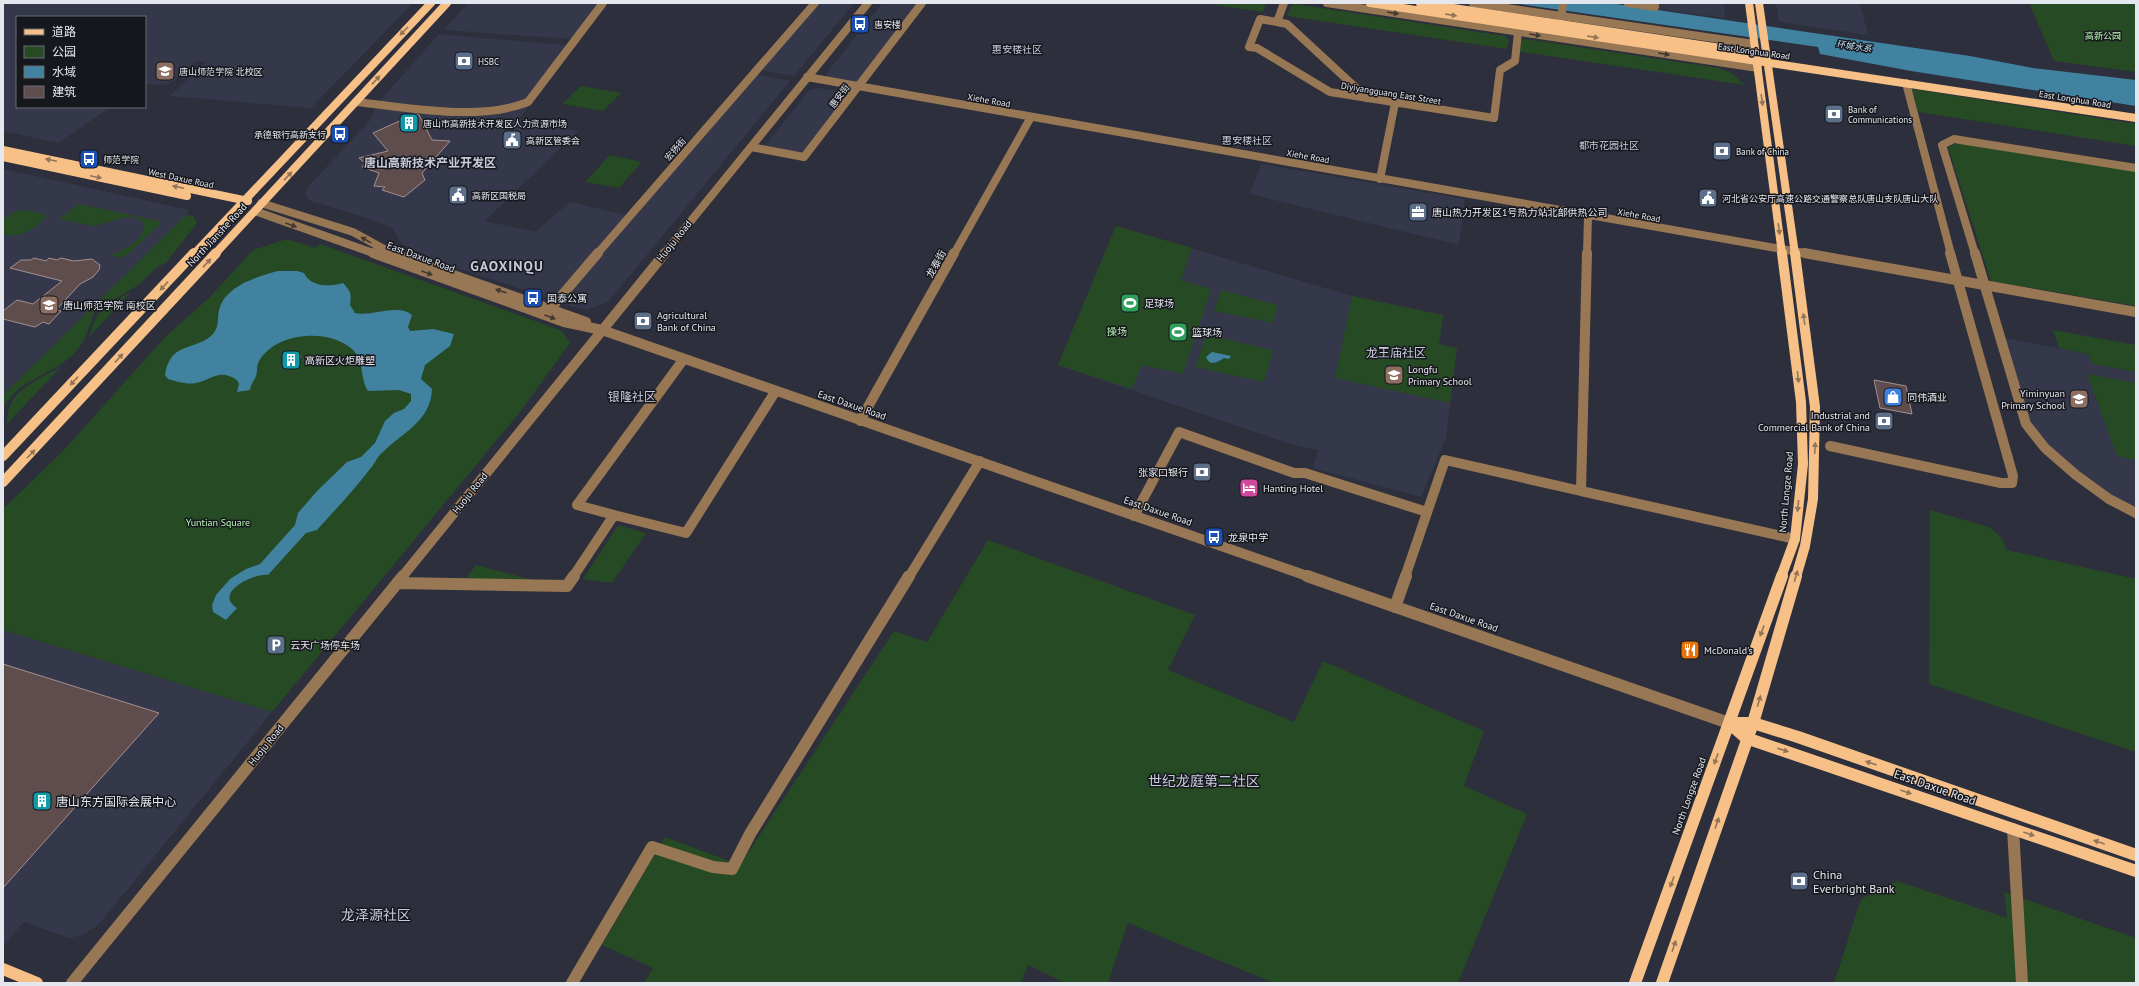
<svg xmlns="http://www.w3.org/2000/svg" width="2139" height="986" font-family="'PT Sans','Noto Sans SC',sans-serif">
  <rect width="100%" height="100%" fill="#2d2f3c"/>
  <path fill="#35384a" d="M3,3H413L311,108L170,96L206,62L197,61L173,81L165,85L145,84V17H17V107H111L58,143L3,131Z
    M468,3H600L572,39L444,30Z
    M819,3H854L794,76L761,70Z
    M882,3H920L858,86L831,81L826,74Z
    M1659,3H1724L1725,18L1659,9Z
    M1776,3H1860L1868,35L1779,22Z
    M439,34L575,46L519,119L578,131L485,221L535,232L570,202L630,216L554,300L442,263L402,244L392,228L373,220L311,201L305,195L307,188L372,118L375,106Z
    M755,74L790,81L608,302L587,310L558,303Z
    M818,88L852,93L804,159L761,151L809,90Z
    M1261,164L1465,199L1459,245L1250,194Z
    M3,169L189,210L186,215L3,395Z
    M1116,226L1352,296L1443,315L1439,344L1457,348L1446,438L1421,497L1313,468L1318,450L1290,444L1058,365Z
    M2005,338L2088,354L2092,364L2136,372V506L2117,502L2047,447L2030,426Z
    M3,630L272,712L105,917L95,927L83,935L69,938L24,922L3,946Z"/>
  <path fill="#264a24" d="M1204,3H1266L1263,12Z
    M2029,3H2136V72L2054,61Z
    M1295,4L1505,36L1509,40L1507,49L1287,16L1290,7Z
    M1525,39L1719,68L1731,73L1745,85L1516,51L1518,41Z
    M581,86L621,93L603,111L562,104Z
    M1912,89L2136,124V146L1918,112Z
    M1958,143L2136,171V306L1991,281L1948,147Z
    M610,155L642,162L619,188L585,182Z
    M79,204L159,221V225L127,255L120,258L111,255C125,249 144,241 144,224L138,218L127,217L94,226L59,219Z
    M24,210L45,214L46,216C36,230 19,238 3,235V220L14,212Z
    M186,215L193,216L197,223L166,263L157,267L140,284L98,309L95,311C89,326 85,344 73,355C52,375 16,380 3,409V395Z
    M1116,226L1192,248L1181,280L1211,289L1183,374L1142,365L1132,389L1058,365Z
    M287,239L315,248L320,244L552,327L562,331L570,343L520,412L272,712L3,630V509L64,450L166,336L209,298L253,250Z
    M1221,290L1278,305L1273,323L1214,311Z
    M131,292L89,337C99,306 103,307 131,292Z
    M1352,296L1443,315L1439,344L1457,348L1450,403L1335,378Z
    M2053,330L2136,345V372L2092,364L2088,354L2059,348Z
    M1206,335L1273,350L1264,382L1195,367Z
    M60,368L6,425C7,418 8,409 11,403C19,387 44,376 60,368Z
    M2087,374L2136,383V460L2117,456Z
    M1930,510L1989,527L2002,538L2007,550L2136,579V752L1929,684Z
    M618,525L646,533L612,583L583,579Z
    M988,540L1195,615L1168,670L1294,722L1323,661L1484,731L1464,786L1527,814L1458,983H1274L1128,923L1108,983H1065L1028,965L1021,983H644L653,968L602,945L665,837L740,865L894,631L927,642Z
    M476,565L560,587L466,578Z
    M1897,881L2007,918L2004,892L2136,938V983H1834L1861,899Z"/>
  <path fill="#4082a0" d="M1512,3H1610L1970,56L2033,68L2136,80V106L1911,71L1820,54L1818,47Z
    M278,271H297L304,273C311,287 328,287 343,283C350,290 352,294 350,305L355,313C372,317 397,303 412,315L408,327L410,331L433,329L454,334L450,346L425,365L421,379L432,389C431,421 403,432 383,452C377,456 375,464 370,469C354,490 335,510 317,530L306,533L268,575C253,573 213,593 237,608L226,620L213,612L212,605L216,595L230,579L246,569L260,564L295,525L298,513L317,491L347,462L361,457L375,443L385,421L394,413L404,409L411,401V394L399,390L368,391C360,379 364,359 352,349C328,328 276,332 259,361C256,366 258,371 256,376C254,381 251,384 250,390L237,392L239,384L237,380C219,368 212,380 196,383C187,385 176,381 168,379L165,375C170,342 193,351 211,336C221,327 216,317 220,307C227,286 258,276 278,271Z
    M1212,352L1231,356L1229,359L1224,358C1218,362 1210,367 1206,357Z"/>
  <path fill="#5e4d4c" stroke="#a4908f" d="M415,114L419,115L432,140L450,141L422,173L425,180L404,197L382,190L385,187L374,186L379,173L362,167L365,163L359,158L388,151L373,133Z
    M34,258L46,261L49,258L57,260L61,258L74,261L92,259L100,265L99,270L93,277L80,284L56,310L61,311L49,324L43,322L35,327L3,319V311L17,300L33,304L62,281L10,268L21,260H31Z
    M289,354L301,356L294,365L282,363Z
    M1874,380L1906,386L1912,414L1880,408Z
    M3,664L159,713L3,888Z"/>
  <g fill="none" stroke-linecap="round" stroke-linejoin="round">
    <path stroke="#987754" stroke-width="8" d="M1284,3L1277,22L1260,19L1249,47L1257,48L1330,92L1494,118L1500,70L1515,61L1518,32
      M1327,3L1758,68
      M1473,3L1754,44
      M1628,3L1655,7V3
      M1561,21L1563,3
      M1277,22L1287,24L1367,98
      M807,77L1810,254
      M1906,83L1951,254
      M356,102C408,107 478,122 528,102L603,3
      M751,147L804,157L922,3
      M1380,179L1395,103
      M261,203L353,232L393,254
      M255,211L376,254
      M597,254L815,3
      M664,254L868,3
      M954,254L1031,117
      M1587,254L1588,216
      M1975,254L1942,145L1954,139L2136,168"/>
    <path stroke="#987754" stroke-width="10" d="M373,253L564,322L602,330L1310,577
      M391,253L586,322
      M1587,253L1581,491L1795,539
      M1804,253L2136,312
      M1975,253L2026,424L2045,448L2076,475L2109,499L2136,513
      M551,308L598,253
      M860,421L954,253
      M1830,446L2001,483H2012L2013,476L1950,253
      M614,515L686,533L775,392
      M1134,516L1179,432L1294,473H1305L1427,512
      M402,577L665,253
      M573,577L614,515L577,505L683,360
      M909,577L980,461
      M1405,577L1445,460L1581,491"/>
    <path stroke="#987754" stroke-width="12" d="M1307,576L1729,723
      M397,583L567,586L574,576
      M1395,607L1406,576
      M2013,829L2022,983
      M72,983L403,576
      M572,983L652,847L713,867L732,869L750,834L909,576"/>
    <path stroke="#f6c087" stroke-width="8" d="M1370,3L2136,118
      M1420,3L1761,54
      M1749,3L1782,254
      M1759,3L1795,254
      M3,150L248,201
      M3,157L187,196
      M194,254L431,3
      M215,254L447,3"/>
    <path stroke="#f6c087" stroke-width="10" d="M1795,253L1815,407L1813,499L1805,546L1796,577
      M3,456L194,253
      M3,482L216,253
      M1781,577L1795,539L1803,464L1801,402L1782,253"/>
    <path stroke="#f6c087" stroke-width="12" d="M1729,723L1746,738L2136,871
      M1729,723H1753L1798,737L2136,855
      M3,969L37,983
      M1635,983L1782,576
      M1662,983L1753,723L1796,576"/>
  </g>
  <defs><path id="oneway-solid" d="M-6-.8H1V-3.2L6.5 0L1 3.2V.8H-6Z"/></defs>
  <g fill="#443931">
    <use href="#oneway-solid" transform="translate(1393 13) rotate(9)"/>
    <use href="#oneway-solid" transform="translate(1535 35) rotate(9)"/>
    <use href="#oneway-solid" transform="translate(1664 54) rotate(9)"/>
    <use href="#oneway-solid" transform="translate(291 225) rotate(20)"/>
    <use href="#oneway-solid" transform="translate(366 240) rotate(-151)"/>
    <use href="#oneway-solid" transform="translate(427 273) rotate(20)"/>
    <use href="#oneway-solid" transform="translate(501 291) rotate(-161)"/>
    <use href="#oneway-solid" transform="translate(550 317) rotate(20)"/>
  </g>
  <g fill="#927458">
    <use href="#oneway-solid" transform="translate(1451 15) rotate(9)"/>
    <use href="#oneway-solid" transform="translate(404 31) rotate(134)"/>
    <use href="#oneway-solid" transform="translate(1593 37) rotate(9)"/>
    <use href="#oneway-solid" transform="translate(376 80) rotate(-47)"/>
    <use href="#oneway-solid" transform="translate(1762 100) rotate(82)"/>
    <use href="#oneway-solid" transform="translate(51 160) rotate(-168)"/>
    <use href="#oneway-solid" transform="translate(288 176) rotate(-47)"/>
    <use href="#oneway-solid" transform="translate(96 177) rotate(12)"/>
    <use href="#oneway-solid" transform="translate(178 187) rotate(-168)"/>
    <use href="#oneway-solid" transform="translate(1779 229) rotate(82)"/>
    <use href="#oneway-solid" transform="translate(207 263) rotate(-47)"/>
    <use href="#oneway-solid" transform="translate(164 286) rotate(133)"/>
    <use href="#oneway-solid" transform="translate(1804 319) rotate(-98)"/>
    <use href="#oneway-solid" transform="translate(119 358) rotate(-47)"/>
    <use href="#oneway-solid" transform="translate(1798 377) rotate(84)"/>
    <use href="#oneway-solid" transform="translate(74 381) rotate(133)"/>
    <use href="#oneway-solid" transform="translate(1815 448) rotate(-87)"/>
    <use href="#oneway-solid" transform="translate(31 454) rotate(-46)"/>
    <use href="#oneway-solid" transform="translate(1798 506) rotate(96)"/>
    <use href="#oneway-solid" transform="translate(1796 576) rotate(-74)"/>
    <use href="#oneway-solid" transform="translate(1762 631) rotate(110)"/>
    <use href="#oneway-solid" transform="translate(1759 701) rotate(-74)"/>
    <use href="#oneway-solid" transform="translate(1783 750) rotate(18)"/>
    <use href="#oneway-solid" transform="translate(1716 759) rotate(110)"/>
    <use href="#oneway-solid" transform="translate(1871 763) rotate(-161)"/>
    <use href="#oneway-solid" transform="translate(1906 792) rotate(19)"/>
    <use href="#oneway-solid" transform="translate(1717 823) rotate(-71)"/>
    <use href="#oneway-solid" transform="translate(2029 834) rotate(19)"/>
    <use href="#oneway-solid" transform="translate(2099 842) rotate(-161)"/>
    <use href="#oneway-solid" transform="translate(1672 882) rotate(110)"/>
    <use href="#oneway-solid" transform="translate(1674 946) rotate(-71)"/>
  </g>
  <defs>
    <g id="bus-square" transform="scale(1)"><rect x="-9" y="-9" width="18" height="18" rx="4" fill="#1a4fb4" stroke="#17181e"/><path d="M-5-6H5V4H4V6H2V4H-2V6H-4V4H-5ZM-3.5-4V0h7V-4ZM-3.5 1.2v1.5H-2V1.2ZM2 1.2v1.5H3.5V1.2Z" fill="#fff"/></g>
    <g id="bank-square" transform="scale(1)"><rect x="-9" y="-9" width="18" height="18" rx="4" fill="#5c6f8a" stroke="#17181e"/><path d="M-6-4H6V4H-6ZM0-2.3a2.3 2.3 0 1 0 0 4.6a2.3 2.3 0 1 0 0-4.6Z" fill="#fff"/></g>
    <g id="university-square" transform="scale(1)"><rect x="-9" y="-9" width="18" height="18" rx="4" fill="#8d6e63" stroke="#17181e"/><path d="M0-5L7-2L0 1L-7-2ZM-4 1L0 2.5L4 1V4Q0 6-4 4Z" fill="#fff"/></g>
    <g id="building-square" transform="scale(1)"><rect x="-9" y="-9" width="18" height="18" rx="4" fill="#0f9aa8" stroke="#17181e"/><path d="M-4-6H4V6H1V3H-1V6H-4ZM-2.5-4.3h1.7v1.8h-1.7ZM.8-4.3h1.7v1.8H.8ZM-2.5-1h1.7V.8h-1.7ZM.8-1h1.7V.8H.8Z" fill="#fff"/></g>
    <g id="civic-square" transform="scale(1)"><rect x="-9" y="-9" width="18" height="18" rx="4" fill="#5c6f8a" stroke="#17181e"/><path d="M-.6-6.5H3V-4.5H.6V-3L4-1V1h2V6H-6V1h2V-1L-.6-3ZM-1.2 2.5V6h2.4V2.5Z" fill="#fff"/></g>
    <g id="office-square" transform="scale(1)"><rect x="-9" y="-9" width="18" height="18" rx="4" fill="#5c6f8a" stroke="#17181e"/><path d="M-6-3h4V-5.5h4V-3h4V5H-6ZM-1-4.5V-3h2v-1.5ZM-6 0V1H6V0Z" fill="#fff"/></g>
    <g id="stadium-square" transform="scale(1)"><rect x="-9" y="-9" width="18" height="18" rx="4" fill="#2e9e5b" stroke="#17181e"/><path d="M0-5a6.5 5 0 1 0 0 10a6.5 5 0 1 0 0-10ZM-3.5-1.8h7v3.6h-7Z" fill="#fff"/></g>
    <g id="school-square" transform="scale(1)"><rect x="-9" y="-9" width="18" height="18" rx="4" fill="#8d6e63" stroke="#17181e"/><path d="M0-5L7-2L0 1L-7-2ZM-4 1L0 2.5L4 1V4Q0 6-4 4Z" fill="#fff"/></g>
    <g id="shop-square" transform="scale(1)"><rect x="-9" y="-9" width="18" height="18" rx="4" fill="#3f7fe0" stroke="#17181e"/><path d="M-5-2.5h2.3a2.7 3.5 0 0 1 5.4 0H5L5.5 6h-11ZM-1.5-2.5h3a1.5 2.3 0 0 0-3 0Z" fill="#fff"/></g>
    <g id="hotel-square" transform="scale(1)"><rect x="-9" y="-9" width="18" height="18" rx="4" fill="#d1479c" stroke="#17181e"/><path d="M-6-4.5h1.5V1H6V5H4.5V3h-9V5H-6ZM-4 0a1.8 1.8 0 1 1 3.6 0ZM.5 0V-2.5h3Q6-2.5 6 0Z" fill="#fff"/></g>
    <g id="parking-square" transform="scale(1)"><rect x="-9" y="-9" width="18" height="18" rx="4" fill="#5c6f8a" stroke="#17181e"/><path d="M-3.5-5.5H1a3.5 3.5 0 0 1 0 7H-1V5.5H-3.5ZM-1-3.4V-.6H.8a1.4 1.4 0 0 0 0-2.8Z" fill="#fff"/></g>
    <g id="restaurant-square" transform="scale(1)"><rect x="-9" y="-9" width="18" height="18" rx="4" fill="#e8710a" stroke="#17181e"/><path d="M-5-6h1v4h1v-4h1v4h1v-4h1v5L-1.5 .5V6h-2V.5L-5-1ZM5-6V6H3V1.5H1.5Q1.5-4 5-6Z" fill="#fff"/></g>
  </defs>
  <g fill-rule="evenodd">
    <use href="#bus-square" x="860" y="24"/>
    <use href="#bank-square" x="464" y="61"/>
    <use href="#university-square" x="165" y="71"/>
    <use href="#bank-square" x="1834" y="114"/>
    <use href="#building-square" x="409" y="123"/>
    <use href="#bus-square" x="340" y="134"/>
    <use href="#civic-square" x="512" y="140"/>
    <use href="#bank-square" x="1722" y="151"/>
    <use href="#bus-square" x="89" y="159"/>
    <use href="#civic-square" x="458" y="195"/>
    <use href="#civic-square" x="1708" y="198"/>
    <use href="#office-square" x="1418" y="212"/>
    <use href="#bus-square" x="533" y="298"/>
    <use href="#stadium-square" x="1130" y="303"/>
    <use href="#university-square" x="49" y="305"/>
    <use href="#bank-square" x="643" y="321"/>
    <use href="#stadium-square" x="1178" y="332"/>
    <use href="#building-square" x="291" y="360"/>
    <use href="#school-square" x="1394" y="375"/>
    <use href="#shop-square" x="1893" y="397"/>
    <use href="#school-square" x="2079" y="399"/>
    <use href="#bank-square" x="1884" y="421"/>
    <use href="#bank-square" x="1202" y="472"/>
    <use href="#hotel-square" x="1249" y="488"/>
    <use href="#bus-square" x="1214" y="537"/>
    <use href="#parking-square" x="276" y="645"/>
    <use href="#restaurant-square" x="1690" y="650"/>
    <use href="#building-square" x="42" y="801"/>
    <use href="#bank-square" x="1799" y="881"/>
  </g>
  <g text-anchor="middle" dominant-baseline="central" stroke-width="3" stroke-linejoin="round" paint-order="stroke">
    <g font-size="9" fill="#e5e7ef" stroke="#17181e" text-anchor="start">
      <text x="874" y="24">惠安楼</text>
      <text x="478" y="61">HSBC</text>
      <text x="179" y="71">唐山师范学院 北校区</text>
      <text x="1848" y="109">Bank of<tspan x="1848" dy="10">Communications</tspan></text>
      <text x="423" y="123">唐山市高新技术开发区人力资源市场</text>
      <text x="326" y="134" text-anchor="end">承德银行高新支行</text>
      <text x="526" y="140">高新区管委会</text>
      <text x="1736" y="151">Bank of China</text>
      <text x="103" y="159">师范学院</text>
      <text x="472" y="195">高新区国税局</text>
      <text x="1722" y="198">河北省公安厅高速公路交通警察总队唐山支队唐山大队</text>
    </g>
    <g font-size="9" fill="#b8f7b2" stroke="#17181e">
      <text x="2103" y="35">高新公园</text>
    </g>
    <g font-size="9" font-style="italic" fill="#c2e5f7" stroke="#17181e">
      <text transform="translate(1854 46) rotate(9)">环城水系</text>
    </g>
    <g font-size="9" fill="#e5e7ef" stroke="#17181e">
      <text transform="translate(1754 51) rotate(8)">East Longhua Road</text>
      <text transform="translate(1391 93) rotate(9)">Diyiyangguang East Street</text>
      <text transform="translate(839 96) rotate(-53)">惠安街</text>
      <text transform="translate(2075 99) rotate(9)">East Longhua Road</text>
      <text transform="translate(989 100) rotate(10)">Xiehe Road</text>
      <text transform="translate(675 149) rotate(-49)">宏扬街</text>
      <text transform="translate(1308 156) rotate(10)">Xiehe Road</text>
      <text transform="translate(181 178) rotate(12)">West Daxue Road</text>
      <text transform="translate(1639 215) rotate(10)">Xiehe Road</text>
    </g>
    <g font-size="10" fill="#c7cadb" stroke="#17181e">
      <text x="1017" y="49">惠安楼社区</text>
      <text x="1247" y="140">惠安楼社区</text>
      <text x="1609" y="145">都市花园社区</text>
    </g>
    <g font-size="10" fill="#e5e7ef" stroke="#17181e" text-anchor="start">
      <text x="1432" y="212">唐山热力开发区1号热力站北部供热公司</text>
      <text x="547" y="298">国泰公寓</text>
      <text x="1144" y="303">足球场</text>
      <text x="63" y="305">唐山师范学院 南校区</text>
      <text x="657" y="315">Agricultural<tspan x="657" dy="12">Bank of China</tspan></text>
      <text x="1192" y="332">篮球场</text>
      <text x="305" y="360">高新区火炬雕塑</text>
      <text x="1408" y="369">Longfu<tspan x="1408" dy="12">Primary School</tspan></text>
      <text x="2065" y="393" text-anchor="end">Yiminyuan<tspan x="2065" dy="12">Primary School</tspan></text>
      <text x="1907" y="397">同伟酒业</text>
      <text x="1870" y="415" text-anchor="end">Industrial and<tspan x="1870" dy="12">Commercial Bank of China</tspan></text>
      <text x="1188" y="472" text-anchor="end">张家口银行</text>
      <text x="1263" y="488">Hanting Hotel</text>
      <text x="1228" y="537">龙泉中学</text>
      <text x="290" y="645">云天广场停车场</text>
      <text x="1704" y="650">McDonald's</text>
    </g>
    <g font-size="10" fill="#e5e7ef" stroke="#17181e">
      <text transform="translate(217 235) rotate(-47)">North Jianshe Road</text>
      <text transform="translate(674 241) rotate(-51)">Huoju Road</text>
      <text transform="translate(421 257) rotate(20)">East Daxue Road</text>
      <text transform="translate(936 264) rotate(-61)">龙泰街</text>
      <text transform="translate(852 405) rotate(19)">East Daxue Road</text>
      <text transform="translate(1786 492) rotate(-85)">North Longze Road</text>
      <text transform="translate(470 493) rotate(-51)">Huoju Road</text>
      <text transform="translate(1158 511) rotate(19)">East Daxue Road</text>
      <text transform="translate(1464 617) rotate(19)">East Daxue Road</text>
      <text transform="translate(266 745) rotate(-51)">Huoju Road</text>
      <text transform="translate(1689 796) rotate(-70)">North Longze Road</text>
    </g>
    <g font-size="10" fill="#b8f7b2" stroke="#17181e">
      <text x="1117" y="331">操场</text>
      <text x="218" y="522">Yuntian Square</text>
    </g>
    <g font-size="12" font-weight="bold" fill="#c7cadb" stroke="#17181e">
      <text x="430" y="162">唐山高新技术产业开发区</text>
    </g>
    <g font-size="12" fill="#c7cadb" stroke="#17181e">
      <text x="1396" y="352">龙王庙社区</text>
      <text x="632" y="396">银隆社区</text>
    </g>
    <g font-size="12" fill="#e5e7ef" stroke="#17181e">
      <text transform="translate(1935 787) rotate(19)">East Daxue Road</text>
    </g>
    <g font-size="12" fill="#e5e7ef" stroke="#17181e" text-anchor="start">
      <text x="56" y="801">唐山东方国际会展中心</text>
      <text x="1813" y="874">China<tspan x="1813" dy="14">Everbright Bank</tspan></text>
    </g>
    <g font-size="14" font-weight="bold" letter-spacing="1" fill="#c7cadb" stroke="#17181e">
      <text x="507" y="266">GAOXINQU</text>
    </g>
    <g font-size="14" fill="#c7cadb" stroke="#17181e">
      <text x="1204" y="781">世纪龙庭第二社区</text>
      <text x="376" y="915">龙泽源社区</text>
    </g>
  </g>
  <rect width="2139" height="986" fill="none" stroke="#e5e7ef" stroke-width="8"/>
  <rect x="16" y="16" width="130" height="92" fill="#17181e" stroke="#696b72"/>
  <rect x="24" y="29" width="20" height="6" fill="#f6c087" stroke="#696b72"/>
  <text x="52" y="36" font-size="12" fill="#e5e7ef">道路</text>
  <rect x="24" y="46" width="20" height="12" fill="#264a24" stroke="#696b72"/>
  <text x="52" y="56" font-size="12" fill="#e5e7ef">公园</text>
  <rect x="24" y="66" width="20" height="12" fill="#4082a0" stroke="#696b72"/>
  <text x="52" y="76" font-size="12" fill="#e5e7ef">水域</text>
  <rect x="24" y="86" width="20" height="12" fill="#5e4d4c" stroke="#696b72"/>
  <text x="52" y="96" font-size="12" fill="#e5e7ef">建筑</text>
</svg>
